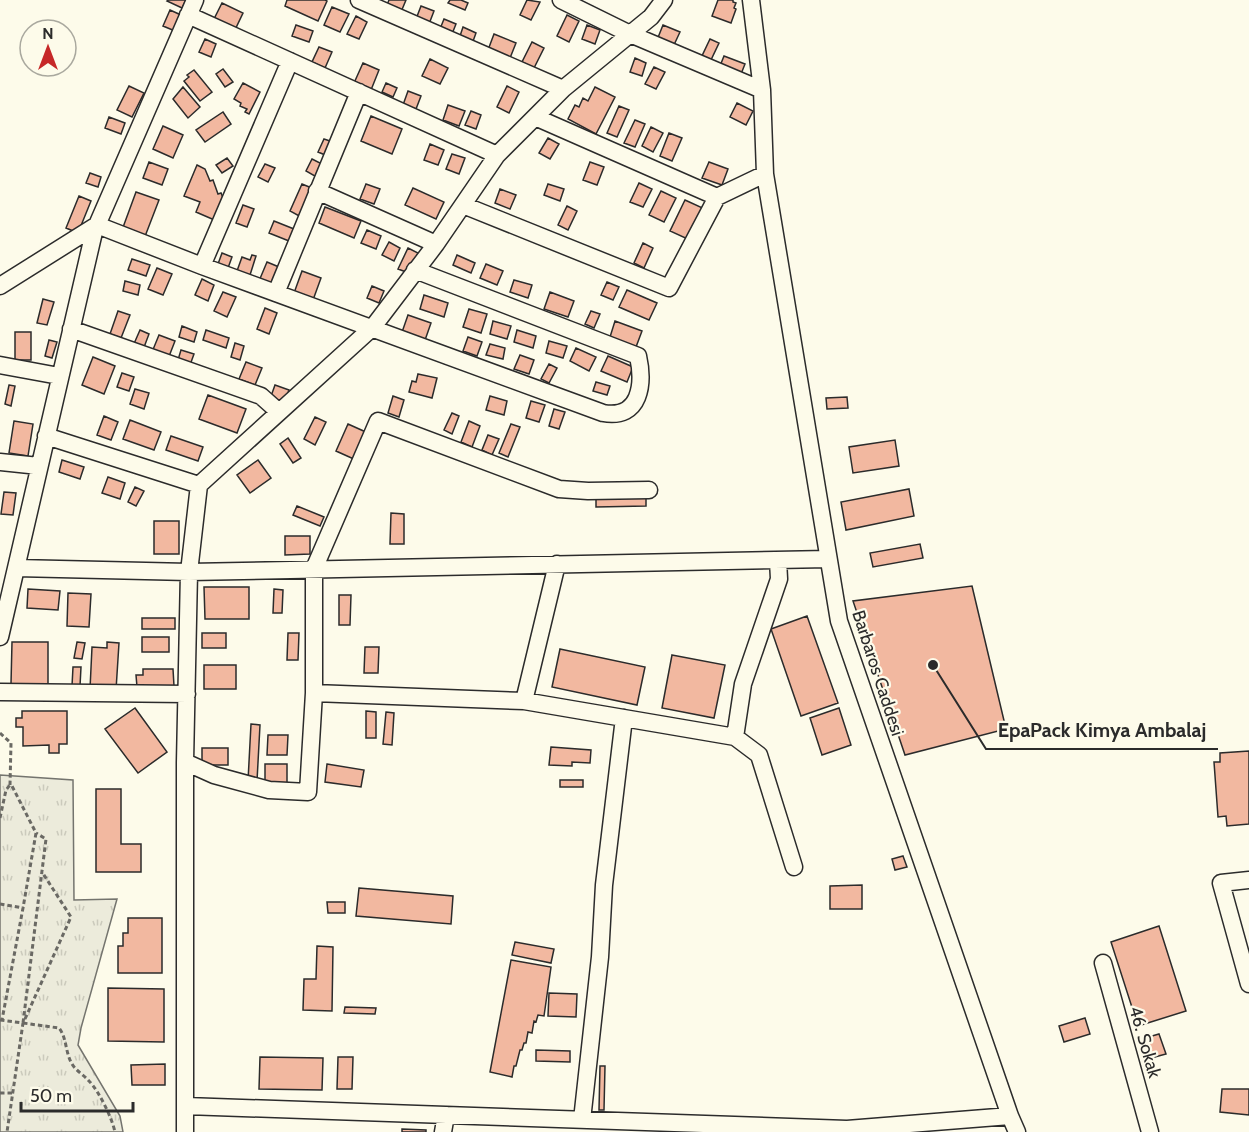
<svg xmlns="http://www.w3.org/2000/svg" width="1249" height="1132" font-family="Cabin,sans-serif">
  <defs>
    <pattern id="grass-tufts" width="24" height="20" patternUnits="userSpaceOnUse" patternTransform="scale(1.5)"><rect width="24" height="20" fill="#ecebdb"/><path d="M3 7l-1-3M5 7V3M7 7l1-3M15 17l-1-3M17 17v-4M19 17l1-3" fill="none" stroke="#cbcabc"/></pattern>
  </defs>
  <rect width="100%" height="100%" fill="#fdfbea"/>
  <path fill="url(#grass-tufts)" stroke="#74746e" stroke-width="1.5" d="M0,775L73,780L74,900L117,899L81,1028L78,1045L120,1116L123,1132H0Z"/>
  <path fill="#f2b8a0" stroke="#2b2b2b" stroke-width="1.5" d="M168,0H186L182,8L167,1Z
    M287,0H325L327,1L318,21L285,6Z
    M389,0H406L401,12L387,5Z
    M450,0H461L468,3L465,10L448,3Z
    M527,0L540,2L531,20L520,15Z
    M718,0H733V2L736,3L734,8L736,9L731,23L712,16Z
    M222,3L243,13L233,34L212,23Z
    M421,6L434,11L429,24L416,19Z
    M332,7L349,14L340,32L324,25Z
    M170,10L181,15L175,31L163,26Z
    M567,15L579,21L569,42L557,36Z
    M356,16L367,22L359,39L347,34Z
    M444,19L456,24L452,34L440,29Z
    M296,25L313,31L309,42L292,36Z
    M587,25L600,30L595,44L582,39Z
    M663,25L680,32L673,47L657,40Z
    M463,27L476,33L472,44L459,39Z
    M494,34L516,43L510,58L488,50Z
    M205,39L216,44L211,57L199,52Z
    M710,39L719,43L710,62L701,58Z
    M532,42L544,48L534,68L522,62Z
    M319,47L332,52L325,68L312,62Z
    M724,56L745,64L739,79L718,71Z
    M635,58L646,63L642,76L630,72Z
    M430,59L448,68L440,84L422,76Z
    M363,63L379,70L371,90L354,83Z
    M654,67L665,72L656,89L645,84Z
    M223,69L233,82L225,87L216,74Z
    M194,70L212,92L200,101L184,81L189,77L187,75Z
    M243,83L260,92L249,114L245,112L247,109L240,106L241,103L234,99Z
    M386,83L397,88L393,97L382,92Z
    M129,86L144,93L132,117L117,110Z
    M507,86L519,92L509,113L497,107Z
    M183,87L200,107L188,118L173,99Z
    M595,87L615,97L596,134L568,119L575,105L579,107L583,98L588,101Z
    M408,91L421,96L416,109L403,105Z
    M737,103L753,111L746,125L730,117Z
    M448,105L465,111L459,126L443,120Z
    M619,106L629,110L617,137L607,133Z
    M471,111L481,115L476,129L465,125Z
    M223,112L231,124L205,142L196,130Z
    M371,116L402,129L392,154L361,141Z
    M109,117L125,123L121,134L105,128Z
    M635,120L645,124L635,147L624,143Z
    M163,126L183,135L173,158L153,149Z
    M651,127L663,133L653,152L642,146Z
    M669,133L682,138L672,161L660,156Z
    M548,138L559,144L550,159L539,153Z
    M324,139L336,143L330,157L318,152Z
    M430,144L444,150L438,165L424,160Z
    M452,154L465,158L459,174L446,169Z
    M227,158L233,166L222,173L216,165Z
    M312,159L326,166L320,179L306,171Z
    M149,162L168,169L162,185L143,178Z
    M590,162L604,167L597,185L583,180Z
    M709,162L728,169L722,185L702,178Z
    M265,164L275,168L268,182L258,177Z
    M197,165L205,169L210,181L213,180L218,194L221,193L226,205L219,222L196,212L200,202L184,196Z
    M90,173L101,177L98,187L86,183Z
    M639,183L652,189L643,207L630,202Z
    M302,184L314,189L301,217L290,211Z
    M366,184L380,189L374,204L360,199Z
    M548,184L564,189L560,201L544,195Z
    M413,188L444,202L436,219L405,205Z
    M500,189L516,195L510,209L495,203Z
    M661,191L676,198L664,222L649,215Z
    M136,192L159,200L144,239L122,230Z
    M79,196L91,201L78,233L66,228Z
    M685,200L707,210L692,241L670,231Z
    M243,205L254,209L247,227L236,223Z
    M567,206L577,211L568,230L558,225Z
    M325,207L361,221L354,238L319,223Z
    M274,221L294,229L289,241L269,233Z
    M367,230L381,236L376,249L361,243Z
    M389,242L400,248L394,261L382,255Z
    M643,243L653,248L644,268L634,263Z
    M408,248L418,253L409,273L398,269Z
    M222,253L232,257L228,268L218,264Z
    M252,255L256,256L250,275L237,271L242,257L250,260Z
    M457,255L475,263L471,273L453,265Z
    M132,259L150,265L146,276L128,270Z
    M267,262L279,267L271,286L259,281Z
    M486,264L503,271L497,285L480,278Z
    M157,268L172,274L163,295L148,289Z
    M302,271L321,278L313,300L294,293Z
    M202,279L214,285L208,301L195,295Z
    M514,280L532,285L528,298L510,292Z
    M125,281L140,285L138,295L123,291Z
    M607,282L619,287L613,300L601,295Z
    M372,286L384,291L379,303L367,298Z
    M627,290L657,303L649,320L619,307Z
    M223,292L236,297L227,317L214,311Z
    M550,292L574,301L568,317L544,309Z
    M424,295L448,303L444,317L420,309Z
    M43,299L54,302L47,325L37,323Z
    M265,308L277,313L269,334L257,329Z
    M469,309L487,314L481,333L463,327Z
    M118,311L130,315L121,338L110,334Z
    M591,311L600,314L594,328L585,324Z
    M408,315L431,323L424,343L401,335Z
    M493,321L511,326L507,339L490,334Z
    M615,321L642,331L636,347L610,337Z
    M182,326L197,332L194,342L179,337Z
    M140,330L149,334L143,350L133,346Z
    M206,330L229,338L226,348L203,340Z
    M517,330L536,336L533,348L514,342Z
    M15,332H31V360H15Z
    M159,335L175,341L168,359L152,352Z
    M468,337L482,342L477,356L463,351Z
    M49,340L57,342L52,358L45,356Z
    M549,341L567,346L563,358L546,353Z
    M235,343L244,346L240,360L231,357Z
    M490,344L505,348L503,359L486,355Z
    M576,348L596,357L589,371L570,361Z
    M181,350L194,354L190,365L178,360Z
    M520,355L534,360L529,374L514,369Z
    M608,356L633,367L627,382L601,371Z
    M93,357L115,366L104,394L82,385Z
    M246,362L262,368L255,385L239,379Z
    M549,364L557,368L549,383L541,379Z
    M122,373L134,377L129,391L117,387Z
    M418,374L437,378L432,398L409,392L412,381L416,382Z
    M596,382L610,386L607,395L593,391Z
    M9,385L15,386L11,406L5,404Z
    M275,385L289,390L284,404L270,399Z
    M135,389L149,393L144,409L130,404Z
    M208,395L246,409L237,433L199,419Z
    M393,396L404,400L399,417L388,413Z
    M490,396L507,401L504,415L486,410Z
    M847,397L848,408L827,409L826,398Z
    M531,401L545,405L539,422L526,418Z
    M554,409L565,412L559,429L549,426Z
    M452,413L459,416L452,434L444,430Z
    M104,416L118,422L111,440L97,435Z
    M315,417L326,422L315,445L304,439Z
    M130,420L161,432L154,450L123,439Z
    M14,421L33,424L28,456L9,453Z
    M469,421L480,426L472,447L461,442Z
    M348,424L368,433L356,460L336,451Z
    M511,424L520,427L508,457L499,453Z
    M488,435L499,439L492,455L482,450Z
    M171,436L203,447L198,461L166,450Z
    M288,438L301,458L293,463L280,444Z
    M895,440L899,466L853,473L849,447Z
    M62,460L84,467L80,479L59,472Z
    M258,460L271,478L250,493L237,475Z
    M108,477L125,483L120,499L102,493Z
    M135,487L144,491L136,506L128,502Z
    M909,489L914,516L846,530L841,502Z
    M4,492L16,493L13,515L1,514Z
    M596,494H646V506L596,507Z
    M297,506L324,517L320,526L293,515Z
    M391,513L404,514V544H390Z
    M154,521H179V554H154Z
    M285,536H310V554L285,555Z
    M920,544L923,558L873,567L870,553Z
    M972,586L1006,729L905,755L853,601Z
    M204,587H249V619H205Z
    M28,589L60,591L58,610L27,608Z
    M274,589L283,590L282,613H273Z
    M68,593L91,594L89,627L67,626Z
    M339,595H351L350,625H339Z
    M807,616L838,703L801,716L771,629Z
    M142,618H175V629H142Z
    M202,633H226V648H202Z
    M288,633H299L298,660H287Z
    M142,637H169V652H142Z
    M12,642H48V685L11,684Z
    M77,642L85,643L82,659L74,658Z
    M107,642L119,643L116,690L90,689L92,647L107,648Z
    M365,647H379L378,673H364Z
    M560,649L645,667L637,705L552,687Z
    M672,655L725,665L714,718L662,708Z
    M204,665H236V689H204Z
    M73,667H81L80,686H72Z
    M143,669H173L174,686L137,687L136,675H143Z
    M135,708L167,752L138,773L105,729Z
    M839,708L851,745L822,755L810,718Z
    M22,711H67V744H59V753H49V745L23,746V727H16V718H22Z
    M366,711L376,712V738H366Z
    M386,712L394,713L392,745L383,744Z
    M251,724L260,725L257,781H248Z
    M268,735H288L287,755H267Z
    M551,747L591,750L590,763L572,762V766L549,765Z
    M202,748H228V765H202Z
    M1249,751V824L1227,826L1226,816L1218,817L1214,762H1220V753Z
    M265,764H287V787H265Z
    M327,764L364,770L361,787L325,782Z
    M560,780H583V787H560Z
    M96,789H121V844H141V872H96Z
    M903,856L907,867L895,870L892,859Z
    M862,885V909H830V886Z
    M359,888L453,896L451,924L356,916Z
    M327,902H345V913H328Z
    M128,918H162V973H118V946H123V933H128Z
    M1159,926L1186,1011L1138,1026L1111,942Z
    M515,942L554,949L551,963L512,955Z
    M317,946L333,947L332,1011L303,1010L304,979H316Z
    M511,960L551,967L544,1016L538,1015L536,1022L534,1021L532,1033L528,1032L526,1043H524L522,1050H520L516,1066H514L512,1077L490,1072Z
    M108,988L164,989V1042L108,1041Z
    M549,993L577,994L576,1017L548,1016Z
    M345,1007L376,1008L375,1014L344,1013Z
    M1085,1018L1090,1034L1064,1042L1059,1026Z
    M1159,1034L1166,1054L1151,1058L1145,1038Z
    M536,1050L570,1051V1062L536,1061Z
    M260,1057L323,1058L322,1090L259,1089Z
    M338,1057H353L352,1089H337Z
    M165,1064V1085H132L131,1065Z
    M600,1066H605L604,1110H599Z
    M1222,1089H1249V1115L1220,1112Z
    M402,1129L426,1130V1132H402Z"/>
  <g fill="none" stroke-linecap="round" stroke-linejoin="round">
    <g stroke="#2b2b2b" stroke-width="19">
      <path id="minor" d="M359,0L563,89
        M561,0L630,34L762,90
        M751,0L762,90L765,174L839,621L1010,1116L1017,1132
        M188,15L497,155
        M535,117L717,197
        M317,191L436,244
        M463,205L669,288L717,197L765,174
        M97,225L202,266L603,413C641,420 644,383 638,356L415,270
        M202,266L290,61
        M0,286L97,225
        M276,293L359,92
        M71,329L261,396L279,412
        M0,365L59,376
        M46,436L199,485
        M0,462L39,466
        M16,568L189,572L828,559
        M0,637L94,232L195,0
        M0,692L187,694
        M314,693L524,701L735,737L759,755L794,867
        M524,701L557,564
        M735,737L743,684L779,579L778,560
        M185,762L214,775L269,790L308,792L314,693V569L378,421L559,489L588,491L649,490
        M1249,880L1221,883L1249,984
        M1103,963L1150,1132
        M186,1106L847,1129L1010,1116
        M582,1120L600,957L604,885L624,718
        M185,1132V762L189,572L199,485L373,327L436,244L497,155L563,89L651,17L664,0
        M443,1132L446,1115"/>
    </g>
    <path stroke="#6a6964" stroke-width="3" stroke-dasharray="4.5 3" stroke-linecap="butt" d="M0,733L11,743L10,785
      M0,818L6,790L10,785L12,786L36,833L23,908
      M0,904L23,908L2,1020
      M25,1019L71,917L42,872
      M0,1020L23,1023L7,1132
      M23,1023L46,839L36,833
      M23,1023L59,1028C67,1038 65,1052 72,1064C76,1071 84,1075 89,1081C99,1091 112,1118 115,1132
      M0,1093H13"/>
    <use href="#minor" stroke="#fdfbea" stroke-width="16"/>
  </g>
  <g text-anchor="middle" dominant-baseline="central" stroke-width="4.5" stroke-linejoin="round" paint-order="stroke">
    <g font-size="18" fill="#2b2b2b" stroke="#fdfbea">
      <text transform="translate(878 673) rotate(72)">Barbaros Caddesi</text>
      <text transform="translate(1145 1042) rotate(74)">46. Sokak</text>
    </g>
  </g>
  <path fill="none" stroke="#2b2b2b" stroke-width="2" d="M933 665L986 749H1218"/>
  <circle fill="#2b2b2b" stroke="#fdfbea" stroke-width="2" cx="933" cy="665" r="6"/>
  <g font-size="20" text-anchor="middle" font-weight="bold" fill="#2b2b2b" stroke="#fdfbea" stroke-width="4.5" stroke-linejoin="round" paint-order="stroke">
    <text x="1102" y="737">EpaPack Kimya Ambalaj</text>
  </g>
  <g transform="translate(48 48)"><circle r="28" fill="#fdfbea" stroke="#a9a89e" stroke-width="1.5"/>
  <path d="M0-4.5L10 22L0 15L-10 22Z" fill="#c62828"/>
  <text y="-9" font-size="16" font-weight="bold" text-anchor="middle" fill="#2b2b2b">N</text>
  </g>
  <path d="M21 1102v9h112v-9" fill="none" stroke="#2b2b2b" stroke-width="3"/>
  <text x="30" y="1102" font-size="18" fill="#2b2b2b" stroke="#fdfbea" stroke-width="4.5" paint-order="stroke">50 m</text>
</svg>
